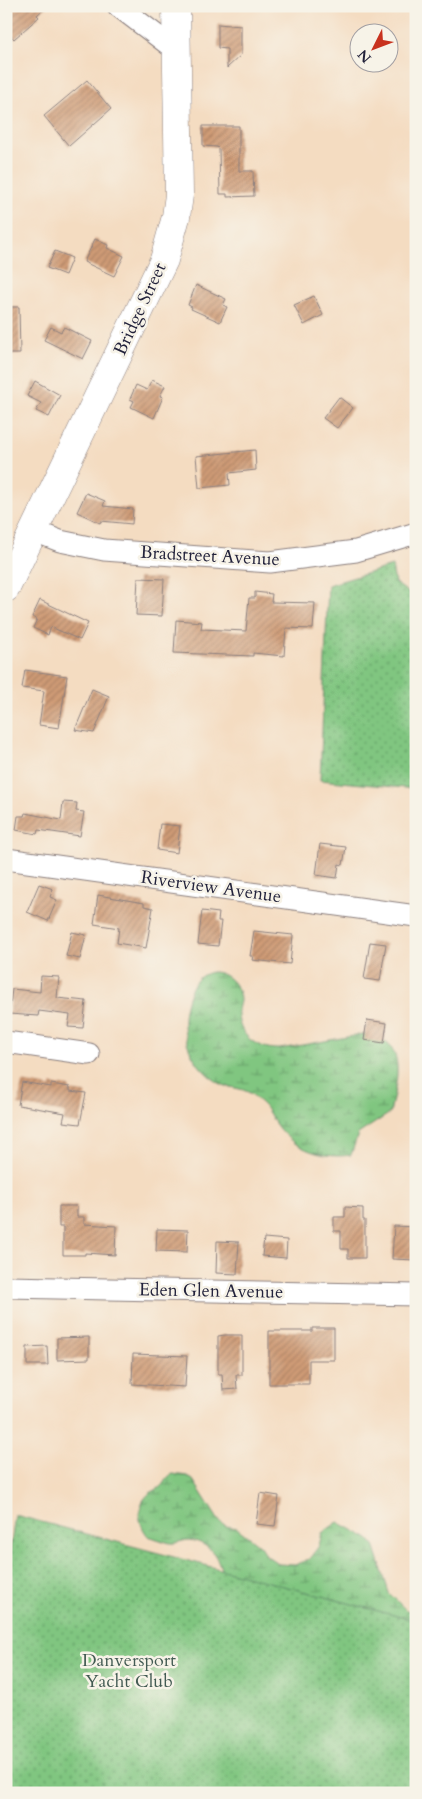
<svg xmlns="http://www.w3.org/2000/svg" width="422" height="1799" font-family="Cardo,serif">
  <defs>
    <pattern id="wetland-marsh" width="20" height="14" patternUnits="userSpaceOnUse" patternTransform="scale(1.25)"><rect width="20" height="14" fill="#80c680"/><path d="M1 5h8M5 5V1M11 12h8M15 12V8" fill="none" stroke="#68a06a"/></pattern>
    <pattern id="park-dots" width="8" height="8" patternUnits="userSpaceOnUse" patternTransform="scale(1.25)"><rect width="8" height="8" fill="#80c680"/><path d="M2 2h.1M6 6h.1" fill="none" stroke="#68a06a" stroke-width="1.8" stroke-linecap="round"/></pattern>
    <pattern id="building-hatch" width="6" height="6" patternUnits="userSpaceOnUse" patternTransform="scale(1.25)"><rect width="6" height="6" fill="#cf9b76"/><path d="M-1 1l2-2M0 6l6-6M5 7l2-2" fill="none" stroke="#a87e62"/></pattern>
  </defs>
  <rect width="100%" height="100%" fill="#f7f3e8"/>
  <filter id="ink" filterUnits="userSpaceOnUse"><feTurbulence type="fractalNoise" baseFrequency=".02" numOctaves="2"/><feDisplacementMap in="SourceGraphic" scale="10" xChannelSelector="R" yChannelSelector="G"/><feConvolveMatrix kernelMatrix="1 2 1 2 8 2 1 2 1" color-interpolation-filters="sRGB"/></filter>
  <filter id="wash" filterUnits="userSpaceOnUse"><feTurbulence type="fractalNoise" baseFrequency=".0096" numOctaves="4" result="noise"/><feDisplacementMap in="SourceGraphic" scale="20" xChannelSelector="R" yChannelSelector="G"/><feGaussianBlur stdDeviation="1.12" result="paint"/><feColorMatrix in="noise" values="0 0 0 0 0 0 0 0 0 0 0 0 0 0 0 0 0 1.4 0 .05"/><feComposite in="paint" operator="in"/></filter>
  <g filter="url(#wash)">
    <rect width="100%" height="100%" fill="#f4dcc1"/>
    <path fill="url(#wetland-marsh)" stroke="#51745e" d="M212,972C227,972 240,986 240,1001C239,1006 237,1011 238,1016C240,1038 260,1050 280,1049L364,1034C411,1041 396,1082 390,1113L358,1134L351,1155C323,1159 295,1150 277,1126C271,1118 268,1108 260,1102C256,1099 253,1094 248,1092C241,1088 231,1088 223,1085C192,1069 177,1034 187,1001C191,987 196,975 212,972Z
      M173,1474L187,1476L193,1480L219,1521L226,1526L237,1528L259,1545L267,1556L279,1564L295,1565L309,1559L319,1546L322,1533L338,1522L369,1539L374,1545L389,1593L406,1610L416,1612V1713L222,1574C219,1556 208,1542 189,1540C183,1540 176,1544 170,1543C162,1541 155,1538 148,1536C137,1523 136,1504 150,1493C153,1491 157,1490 160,1487C166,1482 165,1477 173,1474Z"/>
    <path fill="url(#park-dots)" stroke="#51745e" d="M392,566L395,583L416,598V789L320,780L328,585Z
      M15,1515L416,1621V1793H6V1581Z"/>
    <g id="blocks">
      <path fill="url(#building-hatch)" d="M11,6H47L37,15L39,17L14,39L6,31V10Z
        M218,24L241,26V55L227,68V49L218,48Z
        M87,80L111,109L69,146L44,116Z
        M203,126H239V171H253L254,196L227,197V194H220L219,149L217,147L203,146Z
        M95,239L108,245L107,248L124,256L114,276L84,262Z
        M55,251L72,258L65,275L47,268Z
        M196,285L226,299L223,305L227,307L220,322L191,309L192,307L188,305Z
        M314,296L323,315L304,325L294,305Z
        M6,307H19L20,354H6Z
        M51,327L61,332L64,327L92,341L83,359L44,340Z
        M152,380L165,386L160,396L163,397L154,418L131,407L134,401L130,399L136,385L147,390Z
        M35,381L60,395L49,417L36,411L41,403L27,396Z
        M339,397L353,408L337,428L323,418Z
        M255,450L256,470L229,473L230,485L199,488L196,456Z
        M86,493L105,501L103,506L133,509L132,524L101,521L100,523L77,512Z
        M138,578L164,579L162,616L136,615Z
        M255,592L272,594L271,602L315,603L313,629L286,628L284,656L253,653V656L174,653L176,620L202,622L201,629L246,631L249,598H255Z
        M40,600L88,623L80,640L51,627L48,635L33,628L37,619L32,617Z
        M25,670L67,676L59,728L39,725L44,691L22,688Z
        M92,689L109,696L94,733L75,730Z
        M63,802L77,803L76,811L84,812L80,836L38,830L37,834L16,830L18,816H24L25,813L61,820Z
        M160,824L180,826L177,853L157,850Z
        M320,844L346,847L343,865L339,864L337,878L316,875Z
        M39,884L53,889L50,897L57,900L48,921L27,912Z
        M98,895L144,903V906L153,908L146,948L117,943L119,928L94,924Z
        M202,911L219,913L218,921H221L218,946L198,944Z
        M254,931L293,935L290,964L252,960L253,956H250Z
        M72,932L86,935L80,959L66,956Z
        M370,942L386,944L380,981L364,979Z
        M41,976L59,977L57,998L86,1001L83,1028L68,1027L70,1015L39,1011L38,1016L9,1014L12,989L40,992Z
        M367,1020L387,1023L384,1043L364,1040Z
        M22,1082L51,1087V1084L70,1087V1091L86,1093L80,1124L63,1122L65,1113L18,1105Z
        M59,1206H77V1217H84V1224L116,1226L115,1255L85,1253V1255H63V1227H59Z
        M345,1207L363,1208V1220H365V1258H348V1249H341V1231H334V1217H345Z
        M394,1226L416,1227V1260L392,1259Z
        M157,1229L188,1230L187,1252L156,1251Z
        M264,1238L287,1240L286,1258L262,1256Z
        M217,1241L239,1242L237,1274L216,1273Z
        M312,1328H334V1360H309V1384H269V1331H312Z
        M225,1335H242V1375H236L237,1389L223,1390L222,1374H218V1336Z
        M89,1337V1359L57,1360V1338Z
        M47,1346L48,1365H27V1347Z
        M133,1354L187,1356L185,1387L132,1384Z
        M260,1493L279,1496L275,1526L256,1524Z"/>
    </g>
  </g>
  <g filter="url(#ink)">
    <use href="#blocks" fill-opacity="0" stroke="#8b7f7e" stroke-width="1"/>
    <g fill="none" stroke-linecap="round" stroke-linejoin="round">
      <g stroke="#8b7f7e" stroke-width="23">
        <path id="minor" d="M118,6L177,51
          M34,531L60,541L104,550L270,562L356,551L416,533
          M6,859L416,916
          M6,1042L89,1054
          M6,1287L416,1295"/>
      </g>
      <g stroke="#8b7f7e" stroke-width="29">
        <path id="secondary" d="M6,588L164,260L176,217L179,195L176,6"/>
      </g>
      <use href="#minor" stroke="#fff" stroke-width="21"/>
      <use href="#secondary" stroke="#fff" stroke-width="28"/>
    </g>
  </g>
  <g text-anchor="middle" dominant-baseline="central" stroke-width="5" stroke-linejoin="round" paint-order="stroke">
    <g font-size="18" fill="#22223b" stroke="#f7f3e8">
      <text transform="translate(140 309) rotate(-65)">Bridge Street</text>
      <text transform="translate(210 556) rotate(3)">Bradstreet Avenue</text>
      <text transform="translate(211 887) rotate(8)">Riverview Avenue</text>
      <text transform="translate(211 1291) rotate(1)">Eden Glen Avenue</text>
    </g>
    <g font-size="18" fill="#435b53" stroke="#f7f3e8">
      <text x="129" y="1660">Danversport<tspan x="129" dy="21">Yacht Club</tspan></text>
    </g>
  </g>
  <rect width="422" height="1799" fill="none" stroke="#f7f3e8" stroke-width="25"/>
  <g transform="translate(374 48) rotate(228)"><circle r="24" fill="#f7f3e8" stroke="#a29fa3"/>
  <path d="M0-4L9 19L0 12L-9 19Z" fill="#c8321e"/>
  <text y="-8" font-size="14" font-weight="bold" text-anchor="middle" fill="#22223b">N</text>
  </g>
</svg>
